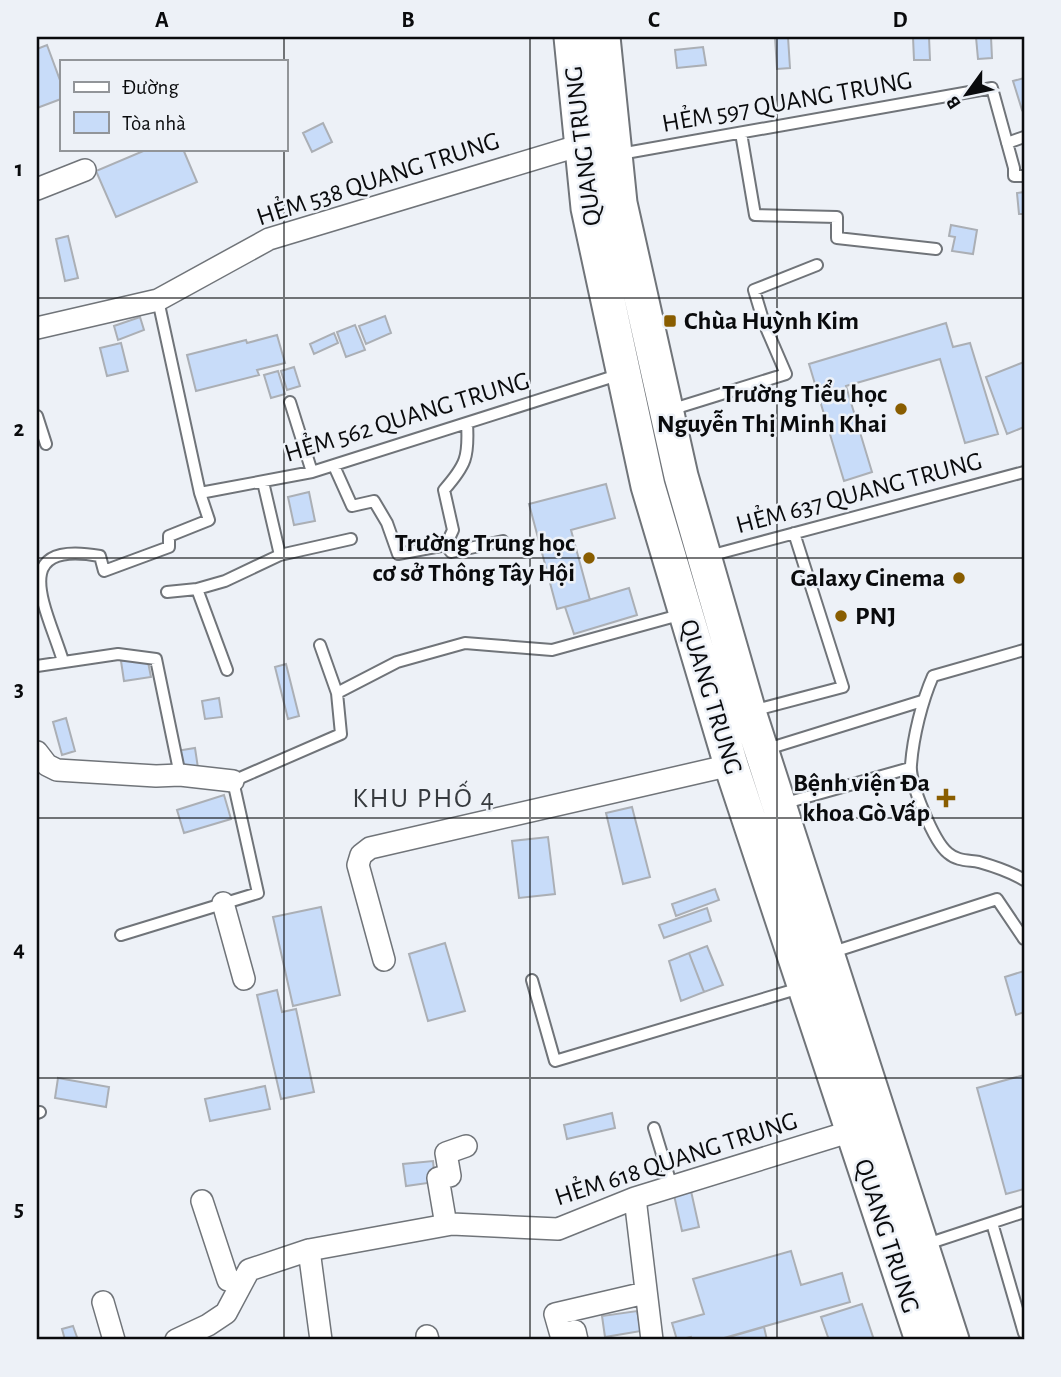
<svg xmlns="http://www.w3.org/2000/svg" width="1061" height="1377" font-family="'Alegreya Sans',sans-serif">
  <rect width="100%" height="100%" fill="#edf1f7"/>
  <path fill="#c8dcf9" stroke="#abafb5" stroke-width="2" d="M775,37H788L790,68L777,69Z
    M913,37H929L930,60H914Z
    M976,37H991L992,58L978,59Z
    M47,45L61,83V99L37,108V49Z
    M703,47L706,65L677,68L675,50Z
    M1024,78V109L1022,110L1013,81Z
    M323,123L332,142L312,152L303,133Z
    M148,149H183L197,182L116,217L96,171Z
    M1024,192V214H1019L1017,193Z
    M951,225L977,230L973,254L952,251L955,237L949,236Z
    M68,236L78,278L65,281L56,239Z
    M385,316L391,333L366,344L359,326Z
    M140,317L144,330L118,340L114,326Z
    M946,323L953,347L970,343L998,434L965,443L940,359L846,386L872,472L844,481L809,364Z
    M355,325L365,350L346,357L337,332Z
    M334,333L338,343L314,354L310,344Z
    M277,335L285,363L257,370L259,375L196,391L187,355L246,340L247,343Z
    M121,343L128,371L107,376L100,348Z
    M1024,362V427L1007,434L986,377Z
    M294,367L300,386L287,390L281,371Z
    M278,371L285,394L271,398L264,375Z
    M606,484L615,518L571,530L590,600L557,609L529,504Z
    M309,492L315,521L294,525L288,497Z
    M629,588L637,615L574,634L565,607Z
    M147,657L151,677L124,681L121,661Z
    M286,664L299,716L288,719L275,667Z
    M219,698L222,717L205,719L202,701Z
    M66,718L75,751L62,755L53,722Z
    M195,748L198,768L179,770L176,751Z
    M224,795L231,819L184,833L177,810Z
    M632,807L650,877L623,884L606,813Z
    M548,837L555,894L519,898L512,841Z
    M715,889L719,900L676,916L672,904Z
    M321,907L340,995L293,1006L273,917Z
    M707,908L711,921L664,938L659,925Z
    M445,943L465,1011L428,1021L409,954Z
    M707,946L723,985L704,992L689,953Z
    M689,953L704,992L681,1001L669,961Z
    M1024,971V1012L1016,1015L1005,977Z
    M277,990L282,1012L296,1009L314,1092L281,1099L257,995Z
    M1024,1075V1189L1006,1194L977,1088Z
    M58,1078L109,1087L106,1107L55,1098Z
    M265,1086L270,1109L210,1121L205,1099Z
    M612,1113L615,1128L567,1139L564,1125Z
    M433,1161L435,1182L406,1186L403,1164Z
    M691,1191L699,1227L682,1231L674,1195Z
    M791,1251L801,1285L842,1273L850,1302L717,1340H692L691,1337L677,1340L672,1323L704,1314L693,1279Z
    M862,1304L874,1340H829L821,1317Z
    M637,1311L641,1331L605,1337L602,1316Z
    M73,1326L78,1340H65L62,1329Z
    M764,1327L767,1340H719Z"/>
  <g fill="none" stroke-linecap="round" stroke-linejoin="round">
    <g stroke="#707479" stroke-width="14">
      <path id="lane" d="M741,133L755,215L837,217V238L936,249
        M1007,143L1024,137
        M620,154L992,88L1014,168V176H1024
        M290,402L312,472
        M670,410L786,374L764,323L754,290L817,265
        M37,416L46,444
        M334,466L352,506L374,501L387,523L398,554L446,545L451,552L503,541
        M200,493L312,472L621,374
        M446,545L453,530L444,490C466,465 469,457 467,423
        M280,555L351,539
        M709,556L1024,472
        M197,589L227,670
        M167,592L197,589L225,581L280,555L263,482
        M320,645L337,693
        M1024,650L933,676C922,701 913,737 911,765C909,782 934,842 948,853C957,861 968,860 979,862C993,866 1011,872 1024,880
        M63,661C47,609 6,539 100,556L104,571L169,547V536L209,520L200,493L158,300
        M37,666L118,654L156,659L180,775
        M752,711L843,687L794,533
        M764,750L922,701
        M782,804L910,768
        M121,935L258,893L233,781L341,734L337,693L397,662L465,643L552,650L683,614
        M830,953L997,899L1024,939
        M532,980L555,1061L800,988
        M37,1113L40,1112
        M654,1128L672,1187
        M992,1223L1024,1333
        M924,1245L1024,1212"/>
    </g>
    <g stroke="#707479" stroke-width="24">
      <path id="street" d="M37,189L85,170
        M37,328L158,300L269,239L581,145
        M37,752L47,765L57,770L156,776L180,775L233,781
        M223,903L244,979
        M384,960L358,865L361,855L370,848L731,765
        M635,1198L652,1340
        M202,1201L228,1280L241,1283
        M446,1225L438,1178L450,1176L446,1153L466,1146
        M309,1250L321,1340
        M103,1302L114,1340
        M427,1336L428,1340
        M176,1340L208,1325L226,1313L249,1270L309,1250L452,1224L558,1229L635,1198L852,1131
        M577,1340L575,1331L561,1335L555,1314L645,1293"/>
    </g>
    <g stroke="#707479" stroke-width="37">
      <path id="primary" d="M571,37L588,208L648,486L731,765L922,1340
        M603,37L620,203L681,476L749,712L952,1340"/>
    </g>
    <use href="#lane" stroke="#fff" stroke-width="10"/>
    <use href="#street" stroke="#fff" stroke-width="21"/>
    <use href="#primary" stroke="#fff" stroke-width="33"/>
  </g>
  <path fill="none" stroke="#0a0b0d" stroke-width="2" stroke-opacity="0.55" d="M284,37V61M530,37V1340M777,37V1340M284,149V1340M37,298H1024M37,558H1024M37,818H1024M37,1078H1024"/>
  <g fill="#895d00" stroke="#edf1f7" stroke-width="2.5">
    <rect x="663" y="314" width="14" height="14" rx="3.5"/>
    <circle cx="901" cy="409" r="7"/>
    <circle cx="589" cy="558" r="7"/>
    <circle cx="959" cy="578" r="7"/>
    <circle cx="841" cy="616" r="7"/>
    <path d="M942.5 787.5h7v7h7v7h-7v7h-7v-7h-7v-7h7z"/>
  </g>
  <g text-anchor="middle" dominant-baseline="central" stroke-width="5" stroke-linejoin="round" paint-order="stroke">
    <g font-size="26" fill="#0a0b0d" stroke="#edf1f7">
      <text transform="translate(787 102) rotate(-10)">HẺM 597 QUANG TRUNG</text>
      <text transform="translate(583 146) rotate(-97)">QUANG TRUNG</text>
      <text transform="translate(378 179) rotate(-18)">HẺM 538 QUANG TRUNG</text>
      <text transform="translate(407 417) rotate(-17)">HẺM 562 QUANG TRUNG</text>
      <text transform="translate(859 493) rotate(-15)">HẺM 637 QUANG TRUNG</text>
      <text transform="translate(711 697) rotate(73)">QUANG TRUNG</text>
      <text transform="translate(676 1159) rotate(-18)">HẺM 618 QUANG TRUNG</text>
      <text transform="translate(887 1236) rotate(72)">QUANG TRUNG</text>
    </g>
    <g font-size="26" font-weight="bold" fill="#0a0b0d" stroke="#edf1f7" text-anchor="end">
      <text x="684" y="321" text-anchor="start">Chùa Huỳnh Kim</text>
      <text x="887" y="394">Trường Tiểu học<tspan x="887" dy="30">Nguyễn Thị Minh Khai</tspan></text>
      <text x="575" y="543">Trường Trung học<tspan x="575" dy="30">cơ sở Thông Tây Hội</tspan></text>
      <text x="945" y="578">Galaxy Cinema</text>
      <text x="855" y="616" text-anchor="start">PNJ</text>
      <text x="930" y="783">Bệnh viện Đa<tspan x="930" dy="30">khoa Gò Vấp</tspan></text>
    </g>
    <g font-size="28" letter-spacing="2" fill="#363a3e" stroke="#edf1f7">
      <text x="424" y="799">KHU PHỐ 4</text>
    </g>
  </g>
  <rect width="1061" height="1377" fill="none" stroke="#edf1f7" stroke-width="77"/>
  <rect x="60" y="60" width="228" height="91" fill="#edf1f7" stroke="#929599" stroke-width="2"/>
  <rect x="74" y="82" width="35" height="10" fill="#ffffff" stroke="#929599" stroke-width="2"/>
  <text x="122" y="94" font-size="21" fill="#0a0b0d">Đường</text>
  <rect x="74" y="112" width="35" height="21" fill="#c8dcf9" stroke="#929599" stroke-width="2"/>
  <text x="122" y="130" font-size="21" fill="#0a0b0d">Tòa nhà</text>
  <g transform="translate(967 94) rotate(237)" stroke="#edf1f7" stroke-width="5" paint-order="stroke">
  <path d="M0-5L12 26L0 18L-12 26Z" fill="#0a0b0d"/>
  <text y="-10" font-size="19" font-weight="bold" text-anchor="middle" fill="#0a0b0d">B</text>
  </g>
  <rect x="38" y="38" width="985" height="1300" fill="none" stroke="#0a0b0d" stroke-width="2.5"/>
  <g font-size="23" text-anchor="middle" font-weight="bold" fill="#0a0b0d">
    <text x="162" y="27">A</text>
    <text x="408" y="27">B</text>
    <text x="654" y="27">C</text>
    <text x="900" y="27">D</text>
    <text x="19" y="176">1</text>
    <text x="19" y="436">2</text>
    <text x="19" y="696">3</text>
    <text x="19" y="956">4</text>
    <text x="19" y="1216">5</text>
  </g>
</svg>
